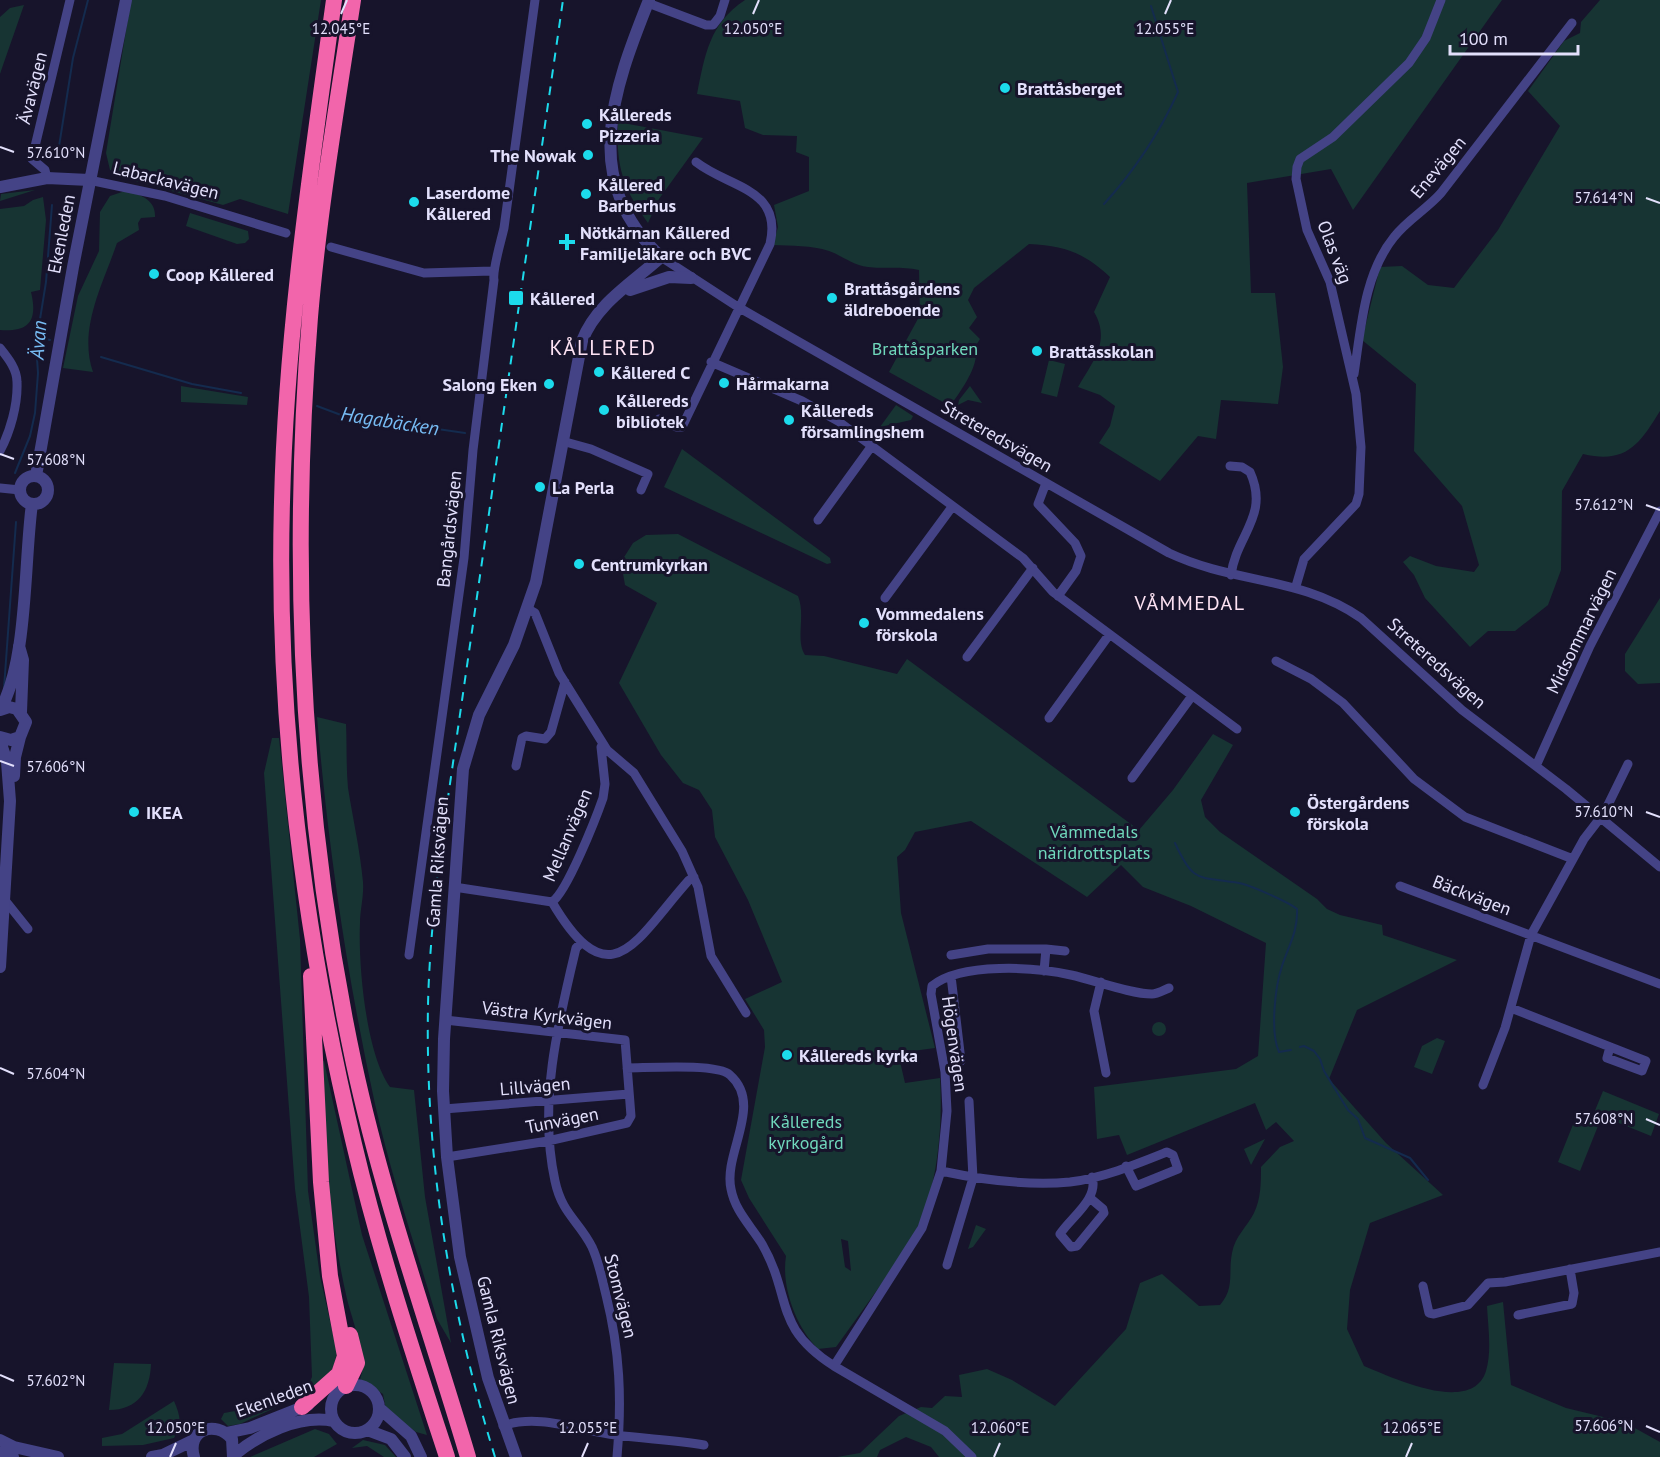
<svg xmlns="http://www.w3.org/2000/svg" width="1660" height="1457" font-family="'PT Sans',sans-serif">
  <rect width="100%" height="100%" fill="#17142b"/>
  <path fill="#173433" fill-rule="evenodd" d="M131,0H321L288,214L240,199L223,205L124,178L110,170L106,153Z
    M745,0H1502L1353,210L1331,169L1247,183L1251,293H1275L1283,367L1278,404L1221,400L1216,439L1198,436L1160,481L1099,443L1110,426L1115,406L1100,395L1078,387C1093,361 1111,341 1094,312L1110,277C1083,252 1065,246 1029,244L974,288L968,300L977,317L969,328L980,339L975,347C981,364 960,392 950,406L889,372L920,315L919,270C901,266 885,269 868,267C852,265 843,256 829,251C811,245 792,246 773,245L778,227L774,205L809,191V157L796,152L797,136L763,135L745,128L740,101L697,94C705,55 709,24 745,0Z
    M1600,0H1660V411C1639,445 1626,464 1583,454L1562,491L1561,570L1548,605L1515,631H1488L1470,647L1425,598L1414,575L1403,562L1410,556L1436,566L1474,572L1479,565L1462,506L1414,451L1416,384L1362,340L1380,267L1402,266L1428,285L1454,288L1498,230L1560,126L1528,91L1564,41L1580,33L1581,22Z
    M24,5L2,68L0,74V17L10,8Z
    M618,122L703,138L659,199L648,223C622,187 616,166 618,122Z
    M35,190L0,201L1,194Z
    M125,191C139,194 156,199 155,217L141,218L138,223L139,230L117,243C103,284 78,329 93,372L63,368L78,296L99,251L100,212L110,196Z
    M43,197L46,220L40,290L31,292C38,321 29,332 0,330V209L24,206L33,200Z
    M190,213L248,231L249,239L245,243L237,244L186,226Z
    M1049,360L1065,364L1057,397L1041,393Z
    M181,386L248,397L247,405L181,402Z
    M970,386L982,403L968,400L958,405L959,400Z
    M896,405L913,416L911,420L880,427Z
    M682,449L830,558L831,563L827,564L664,487Z
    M678,534L798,596C806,616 795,639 805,655L824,656L897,674L907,659L1139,830L1173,790L1213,734L1233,745L1201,800L1205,817L1220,832L1317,899L1327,909L1340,915L1382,925L1383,935L1457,960L1357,1010L1329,1079L1386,1143L1443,1195L1370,1223L1350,1290L1347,1329L1364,1366C1391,1377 1472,1416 1486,1371C1492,1351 1488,1327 1487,1306L1503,1302L1511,1385L1566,1408L1624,1422L1660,1442V1457H939L931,1447L906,1437L880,1450L877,1457H837L860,1453L899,1416L921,1407L932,1408L945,1396L962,1397L959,1375L987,1369L1012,1380L1055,1406L1126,1329L1140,1283L1162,1274L1199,1306L1220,1305C1235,1288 1228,1273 1232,1253C1235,1236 1247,1227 1254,1213C1261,1199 1261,1182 1261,1167L1280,1147L1294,1141L1276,1122L1266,1130L1255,1103L1127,1155L1119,1135L1097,1139L1094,1087L1236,1069L1258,1056L1266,943L1191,906L1143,887L1121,865L1087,897L971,821L915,832L905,850L897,857L901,913L935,1048L898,1053L905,1083L940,1078C943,1122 938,1188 917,1228C895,1268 863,1309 836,1347L818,1349C796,1327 781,1287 786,1256L749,1198L741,1180L765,1047L764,1030L745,999L782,982L748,900L715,837L712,810L699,790L683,783L661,755L619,683L657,603L625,585L621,562L633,543L646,535ZM841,1239L848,1241L851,1271L845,1267Z
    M1660,598V683L1638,684L1625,671V654Z
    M317,717L346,724C347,745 346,767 348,788C353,819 360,850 363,882C364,896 360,910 360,923C358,964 366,1054 390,1087L414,1090L425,1197L451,1343L437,1319C416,1248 391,1176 375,1104C347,976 328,847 317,717Z
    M272,738H279L300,939L308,1191L320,1276L337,1352L333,1369L309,1392L240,1424L228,1426L221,1419L224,1413C247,1409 303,1401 312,1377L309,1297L295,1189L264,773Z
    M1152 1029a7 7 0 1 1 14 0a7 7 0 1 1-14 0Z
    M1437,1038L1445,1041L1432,1074L1414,1067L1422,1046Z
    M324,1061L362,1235L427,1435L416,1432L386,1410L383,1394L360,1379C368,1361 352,1319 347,1299C329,1221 324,1142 318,1062Z
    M1603,1091L1659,1114L1651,1136L1594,1113Z
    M1576,1117L1598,1126L1580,1171L1558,1162Z
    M1265,1139L1251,1165L1244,1149Z
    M976,1225L986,1229L973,1247L968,1249Z
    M114,1363L151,1364C150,1391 138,1410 109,1410Z
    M174,1401C180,1415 183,1425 174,1438L143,1445L102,1446V1438L122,1434Z
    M315,1429L329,1434L337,1444L314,1457H250Z
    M363,1440L385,1445L396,1457H384L367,1446L352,1448Z"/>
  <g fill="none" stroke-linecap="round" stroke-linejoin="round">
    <path stroke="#142b4e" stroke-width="2" d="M57,159L73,58L88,0
      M1104,204C1135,170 1159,134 1178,92L1151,6
      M37,336L50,340
      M101,357L192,384L241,393
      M317,406L341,415L465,433
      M15,473L30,436L35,413L38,373L36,344L46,282L52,205
      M4,688L16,522
      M1175,843C1194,885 1199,876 1239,883C1250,885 1288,902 1297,909C1298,931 1289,945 1282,966C1275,987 1270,1032 1279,1052L1291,1050
      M1300,1047L1304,1046L1314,1051L1320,1059L1324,1071L1348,1110L1358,1119L1365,1138L1410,1158L1428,1180"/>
    <path stroke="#444386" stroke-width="9" d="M648,3L706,25H713L720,16L725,0
      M47,178L45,170L32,159L70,0
      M89,180L165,196L286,233
      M331,247L424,273L492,271
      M661,257L738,307L1169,553C1235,584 1300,576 1361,618L1462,710L1566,789L1660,867
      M0,348C8,358 17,369 17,382C18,405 10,432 0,451
      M711,362L802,401L838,421L1023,558L1053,592L1237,729
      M1354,374C1361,328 1364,274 1394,237C1407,220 1427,209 1441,193L1572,23
      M659,419L676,427H682L770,244C783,188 729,188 696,162
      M562,441L591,449L648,474L641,490
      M1230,466L1242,467L1250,472C1270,516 1236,535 1231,575
      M1046,483L1038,504L1075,543L1081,556L1076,571L1058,596
      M0,488L20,490
      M818,520L871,447
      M1296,586L1304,559L1356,504L1359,494L1361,447L1356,394L1330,282L1307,230L1296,179L1297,167L1300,159L1333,137L1409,63L1426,38L1441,0
      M885,598L952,507
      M528,609L535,613L559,673L607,750L634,773L682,851L698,887L711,956L746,1013
      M967,657L1033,568
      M1276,661L1311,679L1343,703L1414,779L1465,817L1573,859
      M1049,718L1109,635
      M516,766L522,738L526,736L545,739L551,732L565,682
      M1536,766L1590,646L1660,511
      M1132,778L1192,696
      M1400,886L1660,984
      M454,887L552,902C611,1002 636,939 689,880L694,877
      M4,899L28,929
      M552,902C567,892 596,818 603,798L605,784L601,747L603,744
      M581,943L576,948C558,1023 538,1104 555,1181C562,1214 579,1221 592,1247C599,1262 602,1279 606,1295C620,1351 622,1399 617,1457
      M409,955L464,558L473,450L494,280C492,271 501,241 504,228L535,0
      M951,955L988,949H1046
      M1044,971L1046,949L1065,951
      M951,976L961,1061
      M1101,982L1094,1011L1106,1073
      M1511,1008L1646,1061L1642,1071L1607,1058L1610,1047
      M445,1020L625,1040L631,1116L627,1123L548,1141L447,1157
      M627,1068C648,1068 717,1063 730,1075C764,1105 723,1153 731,1189C735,1211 751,1226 762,1244C793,1298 772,1326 834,1366
      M1483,1085L1505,1028L1531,935L1584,839L1604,813L1628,764
      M444,1109L629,1094
      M941,1171C983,1180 1027,1186 1070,1182C1103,1178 1137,1164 1167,1152L1173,1155L1178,1169L1136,1186L1126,1166
      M1090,1198L1103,1209L1104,1213L1077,1246L1071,1247L1060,1234C1071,1217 1099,1199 1092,1177
      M947,1265L973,1178L969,1101
      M1423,1286L1429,1313L1434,1314L1468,1305L1488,1283L1505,1282L1660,1252
      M1518,1315L1572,1304L1574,1293L1570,1269
      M503,1426C538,1413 580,1431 616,1435C646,1439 675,1440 704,1445
      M972,1457L945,1431L834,1366L922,1228L941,1171L947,1111L945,1072L931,994L932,986C961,962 1036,967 1071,975C1094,980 1130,994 1152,994C1157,994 1164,990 1169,988"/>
    <path stroke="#444386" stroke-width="12" d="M0,187L47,178L89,180
      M630,290L669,277L691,278
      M36,476L73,267L126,0
      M20 490a14 14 0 1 1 28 0a14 14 0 1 1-28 0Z
      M19,646L23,660L21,712
      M0,710C28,662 24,561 32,504
      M0,710L9,707L17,709L26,722L20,737L11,740L0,737
      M0,741L7,762L10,801L0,967
      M14,776L15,757L20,737
      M331 1409a24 24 0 1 1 48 0a24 24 0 1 1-48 0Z
      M379,1408L411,1436L421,1457
      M367,1430L391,1439L405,1457
      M226,1433L250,1428L308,1405
      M0,1440L14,1447L58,1457
      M0,1453L13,1457
      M233,1456C259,1434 299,1414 334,1421
      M152,1457L163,1455L194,1440
      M194,1457C186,1430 215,1419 232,1439L233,1457
      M516,1457L488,1378L460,1257L447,1157L443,1091L444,1039L463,769L479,715L514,645L536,582L582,341C596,304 632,283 661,257C579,181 613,90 649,0"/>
    <path stroke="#f265ab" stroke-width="16" d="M334,0C311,167 286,333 282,502C276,717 304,935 354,1144C379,1250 413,1353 447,1457
      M353,0C337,105 319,211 310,317C290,566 302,820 354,1064C383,1198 429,1326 468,1457
      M346,1386L357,1363L350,1335
      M302,1407L339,1374L345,1356L330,1276L321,1182L311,976"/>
    <path stroke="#1cdbec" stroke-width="2" stroke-dasharray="9 8" stroke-linecap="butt" d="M495,1457C450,1311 425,1159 428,1005C429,957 434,909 439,860L563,0"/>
  </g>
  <path fill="none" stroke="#e3e0fc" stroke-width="2" d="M341,14L347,0M753,14L759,0M1165,14L1171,0M0,147L14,152M1646,198L1660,203M0,454L14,459M1646,505L1660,510M0,761L14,766M1646,812L1660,817M0,1068L14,1074M1646,1119L1660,1125M0,1375L14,1381M1646,1426L1660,1432M170,1457L176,1443M582,1457L588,1443M994,1457L1000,1443M1406,1457L1412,1443"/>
  <g fill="#1cdbec" stroke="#17142b" stroke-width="2">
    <circle cx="1005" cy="88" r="6"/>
    <circle cx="587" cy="124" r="6"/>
    <circle cx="588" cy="155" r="6"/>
    <circle cx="586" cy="194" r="6"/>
    <circle cx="414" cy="202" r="6"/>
    <path d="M564 233h6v6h6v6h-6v6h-6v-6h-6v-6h6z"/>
    <circle cx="154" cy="274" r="6"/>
    <rect x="508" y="290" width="16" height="16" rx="3"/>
    <circle cx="832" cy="298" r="6"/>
    <circle cx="1037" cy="351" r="6"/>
    <circle cx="599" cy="372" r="6"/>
    <circle cx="724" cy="383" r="6"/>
    <circle cx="549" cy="384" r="6"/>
    <circle cx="604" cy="410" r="6"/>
    <circle cx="789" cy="420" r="6"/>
    <circle cx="540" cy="487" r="6"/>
    <circle cx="579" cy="564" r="6"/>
    <circle cx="864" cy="623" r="6"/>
    <circle cx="134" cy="812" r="6"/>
    <circle cx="1295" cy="812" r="6"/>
    <circle cx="787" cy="1055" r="6"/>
  </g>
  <g text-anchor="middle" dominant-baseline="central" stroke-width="6" stroke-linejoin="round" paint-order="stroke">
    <g font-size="18" fill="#e3e0fc" stroke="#17142b">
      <text transform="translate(32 88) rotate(-76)">Ävavägen</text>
      <text transform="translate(1438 167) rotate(-50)">Enevägen</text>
      <text transform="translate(166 180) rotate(14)">Labackavägen</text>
      <text transform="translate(61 234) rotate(-79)">Ekenleden</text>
      <text transform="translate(1335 252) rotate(69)">Olas väg</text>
      <text transform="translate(997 436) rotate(30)">Streteredsvägen</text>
      <text transform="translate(449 529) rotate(-84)">Bangårdsvägen</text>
      <text transform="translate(1581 631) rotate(-64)">Midsommarvägen</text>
      <text transform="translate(1437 663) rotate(42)">Streteredsvägen</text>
      <text transform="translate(567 835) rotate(-67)">Mellanvägen</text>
      <text transform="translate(437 862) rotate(-86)">Gamla Riksvägen</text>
      <text transform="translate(1472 895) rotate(21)">Bäckvägen</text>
      <text transform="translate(547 1015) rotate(7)">Västra Kyrkvägen</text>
      <text transform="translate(955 1044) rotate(82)">Högenvägen</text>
      <text transform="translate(535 1086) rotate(-5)">Lillvägen</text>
      <text transform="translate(562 1120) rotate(-11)">Tunvägen</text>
      <text transform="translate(621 1296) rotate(76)">Stomvägen</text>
      <text transform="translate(499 1340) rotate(76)">Gamla Riksvägen</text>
      <text transform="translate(274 1398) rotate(-20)">Ekenleden</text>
    </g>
    <g font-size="18" font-weight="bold" fill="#e3e0fc" stroke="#17142b" text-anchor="start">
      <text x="1017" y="88">Brattåsberget</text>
      <text x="599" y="114">Kållereds<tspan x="599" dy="21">Pizzeria</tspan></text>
      <text x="576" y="155" text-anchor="end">The Nowak</text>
      <text x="598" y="184">Kållered<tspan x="598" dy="21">Barberhus</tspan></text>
      <text x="426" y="192">Laserdome<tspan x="426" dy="21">Kållered</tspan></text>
      <text x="580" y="232">Nötkärnan Kållered<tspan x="580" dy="21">Familjeläkare och BVC</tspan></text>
      <text x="166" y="274">Coop Kållered</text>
      <text x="844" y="288">Brattåsgårdens<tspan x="844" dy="21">äldreboende</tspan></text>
      <text x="530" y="298">Kållered</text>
      <text x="1049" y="351">Brattåsskolan</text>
      <text x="611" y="372">Kållered C</text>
      <text x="736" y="383">Hårmakarna</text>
      <text x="537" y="384" text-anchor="end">Salong Eken</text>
      <text x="616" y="400">Kållereds<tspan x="616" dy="21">bibliotek</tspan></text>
      <text x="801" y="410">Kållereds<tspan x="801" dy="21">församlingshem</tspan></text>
      <text x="552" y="487">La Perla</text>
      <text x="591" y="564">Centrumkyrkan</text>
      <text x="876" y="613">Vommedalens<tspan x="876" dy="21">förskola</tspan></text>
      <text x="1307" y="802">Östergårdens<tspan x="1307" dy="21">förskola</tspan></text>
      <text x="146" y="812">IKEA</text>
      <text x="799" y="1055">Kållereds kyrka</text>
    </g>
    <g font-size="18" fill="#70d8bc" stroke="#17142b">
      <text x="925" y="348">Brattåsparken</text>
      <text x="1094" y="831">Våmmedals<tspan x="1094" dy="21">näridrottsplats</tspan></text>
      <text x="806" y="1121">Kållereds<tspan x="806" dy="21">kyrkogård</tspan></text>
    </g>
    <g font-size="20" font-style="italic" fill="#77bcf4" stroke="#17142b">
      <text transform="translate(38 340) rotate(-86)">Ävan</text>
      <text transform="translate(390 421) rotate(9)">Hagabäcken</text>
    </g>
    <g font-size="20" letter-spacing="1.5" fill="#fde2f3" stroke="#17142b">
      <text x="1190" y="603">VÅMMEDAL</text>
    </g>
    <g font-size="21" letter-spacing="1.5" fill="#fde2f3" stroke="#17142b">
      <text x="603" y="347">KÅLLERED</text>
    </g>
  </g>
  <g font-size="15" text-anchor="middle" fill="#e3e0fc" stroke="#17142b" stroke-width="6" stroke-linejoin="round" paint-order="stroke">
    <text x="341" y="34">12.045°E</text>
    <text x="753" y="34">12.050°E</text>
    <text x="1165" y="34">12.055°E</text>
    <text x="56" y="158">57.610°N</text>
    <text x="1604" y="203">57.614°N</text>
    <text x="56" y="465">57.608°N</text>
    <text x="1604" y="510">57.612°N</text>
    <text x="56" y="772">57.606°N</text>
    <text x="1604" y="817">57.610°N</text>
    <text x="56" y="1079">57.604°N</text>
    <text x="1604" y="1124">57.608°N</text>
    <text x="56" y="1386">57.602°N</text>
    <text x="1604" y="1431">57.606°N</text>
    <text x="176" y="1433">12.050°E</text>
    <text x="588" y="1433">12.055°E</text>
    <text x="1000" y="1433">12.060°E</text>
    <text x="1412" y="1433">12.065°E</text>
  </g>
  <path d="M1450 45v9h128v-9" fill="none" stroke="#e3e0fc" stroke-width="3"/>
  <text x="1459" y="45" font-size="18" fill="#e3e0fc" stroke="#17142b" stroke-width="4.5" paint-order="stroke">100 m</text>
</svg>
